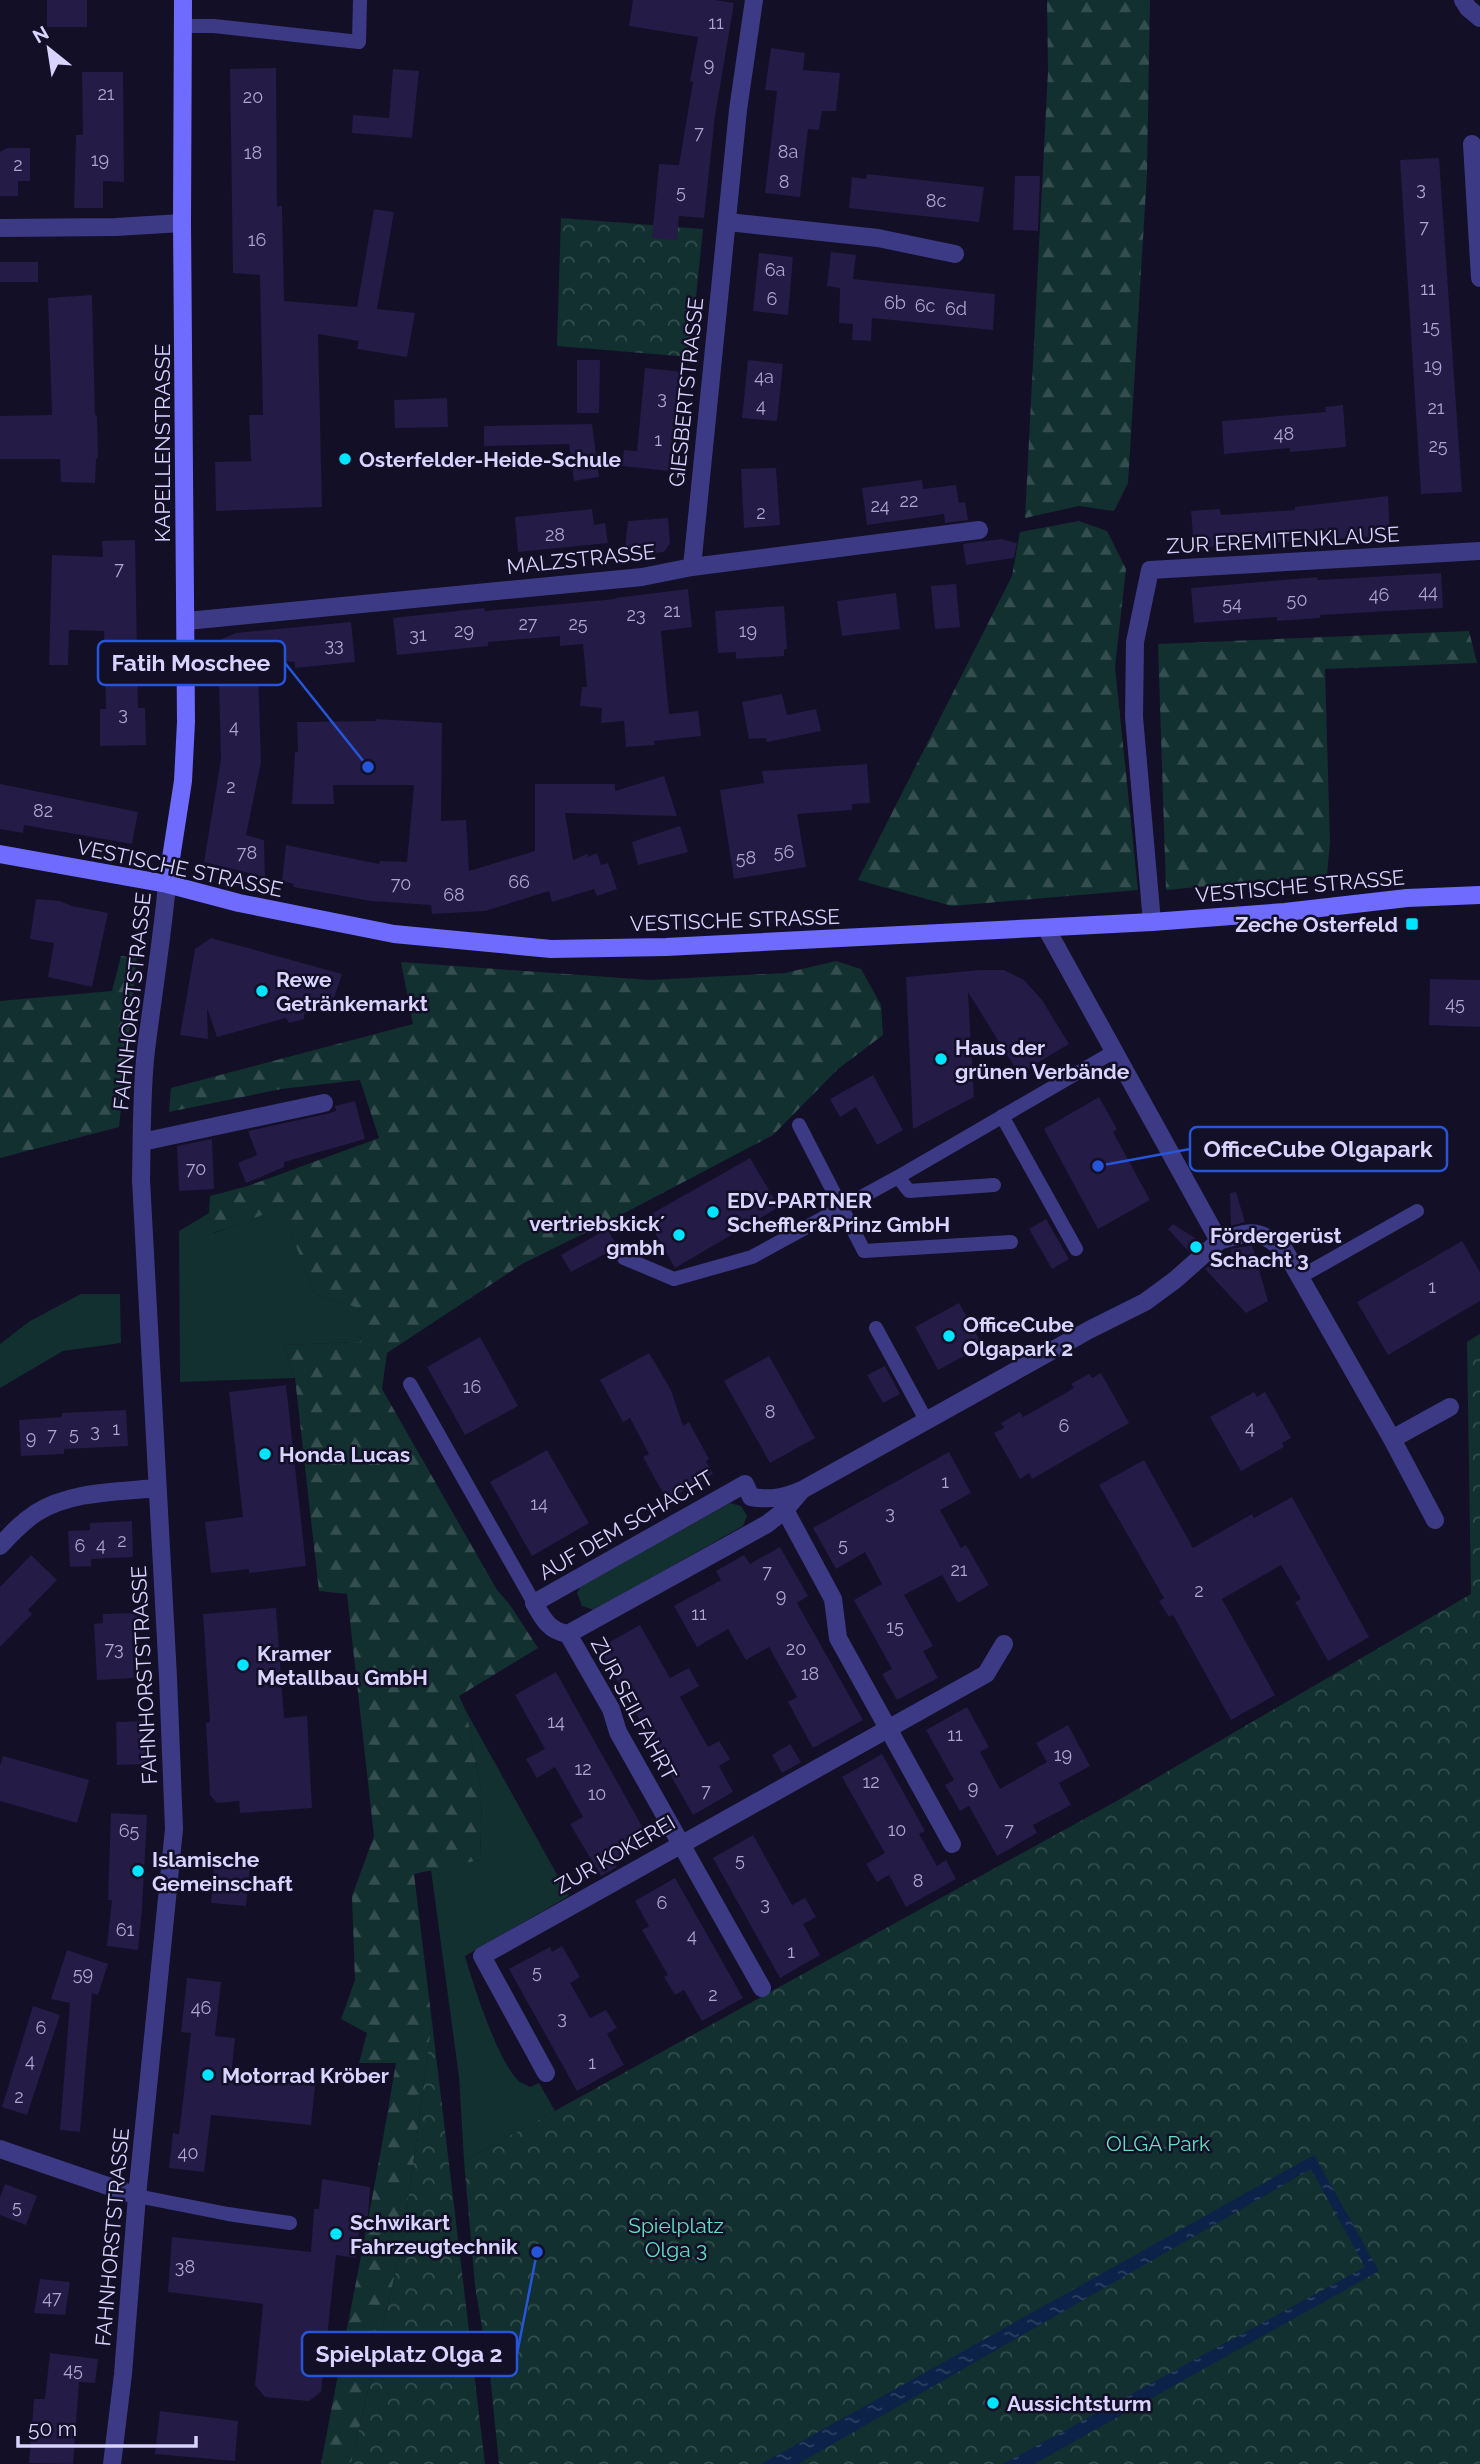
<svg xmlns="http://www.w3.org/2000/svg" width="1480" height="2464" font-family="Raleway,sans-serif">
  <defs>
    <pattern id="forest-firs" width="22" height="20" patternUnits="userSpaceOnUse" patternTransform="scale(1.75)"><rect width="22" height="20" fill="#12302f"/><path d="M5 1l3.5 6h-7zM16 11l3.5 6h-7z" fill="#344d4e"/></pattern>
    <pattern id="park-crowns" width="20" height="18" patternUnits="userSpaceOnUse" patternTransform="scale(1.75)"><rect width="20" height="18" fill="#12302f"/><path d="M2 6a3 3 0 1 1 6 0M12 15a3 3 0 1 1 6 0" fill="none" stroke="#344d4e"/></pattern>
    <pattern id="water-ripples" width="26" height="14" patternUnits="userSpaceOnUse" patternTransform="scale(1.75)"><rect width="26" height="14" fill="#0c2248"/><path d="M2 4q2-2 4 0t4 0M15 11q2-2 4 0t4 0" fill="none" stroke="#2f4163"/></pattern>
  </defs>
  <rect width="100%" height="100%" fill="#130f26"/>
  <path fill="#12302f" d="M281,1207L315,1294L365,1310L360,1342L284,1345L295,1378L180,1382L179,1231L209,1213L214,1233Z
    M81,1294H120L121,1343L63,1351L0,1388V1344L30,1321Z
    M730,1503L741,1506L747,1516L743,1526L594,1610L582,1606L577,1593L580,1587Z
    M466,1711L569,1896L465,1956C473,1984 499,2065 520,2082C523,2084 527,2085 530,2087L539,2083L555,2111L464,2161L459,2077L431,1870L480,1860L482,1793Z"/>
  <path fill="url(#forest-firs)" d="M1047,0H1150L1147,174L1128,483L1114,511L1079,506L1025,518L1048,71Z
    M1079,521L1107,531L1126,569L1115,667L1138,890L952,906L858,880L1012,576L1020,532Z
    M1469,631L1477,663L1325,669L1330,842L1327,875L1166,890L1158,644Z
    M121,956L137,958L119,1127L0,1158V1001L112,991Z
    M836,961L861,969L881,1005L883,1035L838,1069L773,1135L615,1218L522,1264L387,1353L382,1389L497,1590L510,1605L538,1648L459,1696L466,1711L482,1793L480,1860L414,1874L432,2022L403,2240L351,2464H321C346,2330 374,2197 396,2063H359L367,2033L341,2019L355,1980L352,1896L374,1836L347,1594L319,1591L295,1378L284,1345L360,1342L364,1310L315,1294L281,1208L213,1233L209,1213L210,1196L248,1186L379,1138L360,1080L281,1089L169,1112L171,1088L413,1024L401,962L650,980L785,973Z"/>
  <path fill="url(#park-crowns)" d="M561,218L703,229L690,357L557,346Z
    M1480,1334V2464H499L490,2375L475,2286L464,2161L1122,1798L1471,1594L1467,1342Z
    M432,2022L485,2464H351L403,2240Z"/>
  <path fill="url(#water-ripples)" d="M1314,2155L1379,2271L1034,2464H1003L1365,2267L1311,2169L798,2464H761Z"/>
  <path fill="#241b47" d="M47,0H87V27H47Z
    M633,0H715L734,3L715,116L704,218L679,216L677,240L652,238L659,164L679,165L693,82L690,81L698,37L629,26Z
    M771,48L805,53L803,70L840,73L836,111H822L819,130L808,129L800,197L765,193L777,91L765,90Z
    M276,68L277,206H282L284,301L357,307L374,209L394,212L377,309L415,313L407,357L357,349L359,341L318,334L322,507L216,511L215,462L251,461L249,415H263L260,275L233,273L230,69Z
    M393,69L419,71L412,138L352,133L353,115L389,118Z
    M82,72H123L124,182L103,181V208H74L76,135H83Z
    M7,148H30V181H18V196H0V152Z
    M1439,158L1462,492L1421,494L1400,160Z
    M867,174L984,187L979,222L849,208L852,177L866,179Z
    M1015,176H1040L1038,231L1013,230Z
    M831,252L856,255L853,279L995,294L993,330L872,318L871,341L852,340L853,324L839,323L840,288L827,286Z
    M759,253L793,257L788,315L753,311Z
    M0,262H38V282H0Z
    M92,295L95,414L97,417L98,458L96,459L95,483L61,482L60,459H0V416L52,415L48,298Z
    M577,360H600L599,413H577Z
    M748,360L783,364L777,421L742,418Z
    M645,368L684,372L676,453L681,454L679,472L622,466L624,450L637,451Z
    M447,398L448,427L395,428L394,400Z
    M1343,405L1346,447L1290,452V448L1224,454L1222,421L1326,412L1325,407Z
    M592,424L599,477L574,481L569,444L484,446V426Z
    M773,468H776L780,525L744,528L741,469Z
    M922,480L923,489L956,485L959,503L965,502L968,520L945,523L944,514L867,525L862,488Z
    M1388,496L1390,536L1333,539L1334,542L1298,545V541L1194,548L1191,511L1220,509L1221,515L1295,510V507Z
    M592,509L594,525L605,523L608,543L518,552L515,517Z
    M668,518L670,544L664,552L624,556L628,521Z
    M1001,539L1017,543L1014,558L966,565L963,544Z
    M135,540L138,708H145L146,745L100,746V709H106L104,631L69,630L68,665H49L52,555L103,557L102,541Z
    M1441,573L1443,608L1320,615V618L1277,621V617L1194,623L1191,588L1317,577L1318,580Z
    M956,584L960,627L935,629L931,586Z
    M688,589L692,627L661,631L669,714L698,711L701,736L654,741L655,745L626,747L624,721L601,723L602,708L580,706L582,687H587L583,644L560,646V636L488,642V646L397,655L393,618L484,608L485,611L616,599L615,598Z
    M896,593L900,629L842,636L837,601Z
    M784,606L787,649H784V656L736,659V652L718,653L715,611Z
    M351,622L355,662L295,668V662L282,661L280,670L258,673L261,762L246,835L264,840L265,877L204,862L221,759L218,648L222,639L236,633Z
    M782,694L787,715L816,709L821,731L767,742L766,738L749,739L742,702Z
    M376,719L442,723L441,821L466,820L469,871L535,851V784H615V791L664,776L677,816L565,813L573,860L587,854L588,857L597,853L601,865L608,863L617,889L597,896L594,889L552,902L549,891L485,911L432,914L431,905L371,901L293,887L294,884L282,881L286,845L379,864L380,861L407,862L414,785H333L334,804H292L295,752H298L297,722L376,721Z
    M867,764L870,803L852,804V810L797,814L806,867L734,879L720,790L764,783L762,771Z
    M0,784L138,812L132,844L24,825L23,833L0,829Z
    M680,826L688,852L638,865L632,842Z
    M36,899L60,901L72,906L108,913L92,987L48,977L54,943L30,939Z
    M211,938L342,974L331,1007L304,1014V1019L289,1023L286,1018L217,1037L207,1008L208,1039L180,1035L195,949Z
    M980,970H1004L1024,980L1042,1000L1069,1044L1019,1074L968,992L974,1097L913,1129L906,977Z
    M1430,979L1480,980V1027L1429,1025Z
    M873,1075L903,1130L877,1145L856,1107L840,1117L830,1099Z
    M1099,1097L1117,1129L1113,1132L1150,1200L1098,1229L1044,1129Z
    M355,1101L365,1139L284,1162V1167L246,1183L238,1163L257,1155L248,1131L326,1114L336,1111L335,1106Z
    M212,1139L214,1189L179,1191L177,1146Z
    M750,1158L779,1207L675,1268L646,1217Z
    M1236,1192L1245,1222L1231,1226L1230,1193Z
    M1046,1219L1069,1259L1052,1269L1029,1229Z
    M1173,1224L1201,1242L1189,1252L1168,1229Z
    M607,1229L618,1247L571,1272L561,1255Z
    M1462,1241L1480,1272V1301L1388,1355L1357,1302Z
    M1252,1245L1268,1301L1246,1313L1205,1269L1220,1255L1231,1262V1249Z
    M959,1303L983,1346L938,1370L915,1327Z
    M480,1337L518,1406L465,1435L427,1367Z
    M649,1353L671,1390L683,1426L689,1422L709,1459L706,1461L713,1474L667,1500L643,1457L649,1454L630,1418L623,1422L600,1380Z
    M769,1356L815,1438L770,1463L724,1381Z
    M885,1366L900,1394L883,1403L867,1375Z
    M1101,1373L1129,1423L1032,1479L1029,1473L1020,1479L994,1433L1004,1428L1001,1423L1020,1412L1023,1417L1050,1402L1074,1388L1071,1384L1089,1374L1092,1378Z
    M286,1385L306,1566L249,1573V1569L211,1573L205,1522L243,1517L229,1392Z
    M1254,1392L1257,1397L1265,1392L1291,1438L1282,1443L1284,1447L1241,1471L1210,1417Z
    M126,1410L128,1446L64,1449V1454L21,1456L19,1420L62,1417V1413Z
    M547,1450L589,1523L532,1556L490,1482Z
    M949,1452L971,1493L940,1510L961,1548L966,1545L989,1585L958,1603L942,1575L904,1595L933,1646L923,1651L938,1678L897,1700L882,1674L892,1669L854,1600L882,1584L865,1552L836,1569L813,1528Z
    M1144,1460L1193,1548L1252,1514L1254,1518L1292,1497L1369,1637L1328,1661L1295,1602L1301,1599L1281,1565L1222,1599L1275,1695L1231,1720L1173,1615L1169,1617L1159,1601L1164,1598L1099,1485Z
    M132,1521L133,1557L91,1559V1566L70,1567L68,1531L90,1530V1523Z
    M780,1547L808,1596L797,1603L863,1720L813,1748L788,1702L797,1697L769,1647L746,1660L728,1629L697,1647L674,1606L721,1580L716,1571L744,1555L750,1564Z
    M31,1555L57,1580L28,1610L32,1614L0,1647V1587Z
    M276,1608L284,1718L307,1716L312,1808L240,1813L239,1801L217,1803L210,1795L206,1723L210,1722L203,1614Z
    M137,1613L138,1636L132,1637L134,1678L97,1680L94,1624L103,1623V1614Z
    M640,1625L670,1678L689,1668L699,1686L680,1697L708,1747L719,1741L730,1759L719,1766L733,1792L693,1815L599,1648Z
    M556,1672L649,1839L613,1860L617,1867L601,1876L570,1824L583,1817L555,1767L537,1778L526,1759L545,1749L515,1695Z
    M967,1707L989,1747L980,1752L1000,1789L1047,1762L1036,1743L1068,1725L1090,1766L1059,1783L1071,1805L1033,1825L1037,1833L997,1856L969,1806L960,1811L945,1785L954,1780L926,1730Z
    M146,1721L147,1764L117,1765L116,1722Z
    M790,1744L801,1762L782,1773L772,1755Z
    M882,1754L925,1831L919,1834L937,1866L946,1860L956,1879L906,1907L889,1875L877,1882L866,1864L885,1853L842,1777Z
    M3,1756L89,1780L77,1823L0,1801V1766Z
    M111,1813L147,1815L142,1909L138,1950L107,1946L112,1900H108Z
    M753,1835L792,1905L805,1898L816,1917L803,1924L820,1955L780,1978L713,1858Z
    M214,1864L250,1867L246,1906L211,1903Z
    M675,1878L743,1998L702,2021L684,1990L675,1995L664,1977L668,1975L642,1930L649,1926L635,1901Z
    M562,1946L580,1977L570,1983L590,2018L606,2010L617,2028L607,2034L624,2065L577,2091L509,1969L550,1947L552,1952Z
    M67,1950L108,1964L98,1995L92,1993L80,2132L60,2130L70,2003L51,1999Z
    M187,1978L221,1982L215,2036L235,2038L231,2077L315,2086L311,2125L211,2115L204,2172L169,2168L173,2133L179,2134L191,2033L181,2032Z
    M33,2006L60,2015L27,2115L2,2107Z
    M322,2179L370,2187L368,2216L361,2217L356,2258L336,2255L321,2392L309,2401L265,2397L255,2385L263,2304L168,2292L172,2237L311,2252L314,2209H319Z
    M5,2184L37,2196L26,2225L0,2215V2197Z
    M40,2279L70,2282L65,2315L34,2313Z
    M50,2353L98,2359L95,2383L79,2382L73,2464L29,2463L34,2399H45Z
    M160,2411L238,2421L235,2461L155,2454Z"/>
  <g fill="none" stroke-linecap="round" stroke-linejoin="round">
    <path stroke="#3d3a85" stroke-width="14" d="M184,26H214L359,42L360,0
      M1002,1116L1076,1249
      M799,1125L864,1251L1011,1242
      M898,1177L909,1191L994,1185
      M624,1258L674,1279L752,1257L898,1177L1115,1051
      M1300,1277L1417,1211
      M876,1328L926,1420
      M410,1384L534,1603
      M137,2196L228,2214L290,2223"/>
    <path stroke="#3d3a85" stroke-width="18" d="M1463,0L1468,8L1480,18
      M1472,144L1480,278
      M728,222L878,238L955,254
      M0,228L116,227L182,223
      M692,567L738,110L754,0
      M187,621L642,577L692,567L979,530
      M1152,922L1134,717L1135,642L1150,570L1480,551
      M142,1142L324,1103
      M1219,1241C1253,1231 1257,1227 1285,1251L1392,1439L1435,1520
      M1392,1439L1450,1407
      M802,1490C784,1498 770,1500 751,1497L745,1484L534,1603C543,1619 549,1631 568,1634L767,1524L785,1510L802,1490L1089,1330L1145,1302L1175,1280L1219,1241L1046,928
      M785,1510L833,1599L838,1638L952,1844
      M0,1546C11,1534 22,1522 36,1513C70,1491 118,1492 157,1488
      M568,1634L611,1709L618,1732L762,1988
      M546,2073L482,1956L986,1674L1004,1644
      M0,2149L137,2196
      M112,2464L123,2374L137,2196L174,1829L168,1677L141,1180C142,1137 141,1093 146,1050C153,994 162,940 167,884"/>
    <path stroke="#6f6bff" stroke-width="18" d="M0,854L167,884L239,903L394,934L551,949L666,947L1152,922L1285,912L1407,898L1480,895
      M167,884L183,781L186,722L182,223L183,0"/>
  </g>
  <g fill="#00e5ff" stroke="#130f26" stroke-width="2.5">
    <circle cx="345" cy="459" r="7"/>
    <rect x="1405" y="917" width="14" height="14" rx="3.5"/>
    <circle cx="262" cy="991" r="7"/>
    <circle cx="941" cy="1059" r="7"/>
    <circle cx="713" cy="1212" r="7"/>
    <circle cx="679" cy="1235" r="7"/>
    <circle cx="1196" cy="1247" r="7"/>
    <circle cx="949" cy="1336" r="7"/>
    <circle cx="265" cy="1454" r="7"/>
    <circle cx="243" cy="1665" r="7"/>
    <circle cx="138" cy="1871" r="7"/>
    <circle cx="208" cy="2075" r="7"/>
    <circle cx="336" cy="2234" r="7"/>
    <circle cx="993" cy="2403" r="7"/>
  </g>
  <g text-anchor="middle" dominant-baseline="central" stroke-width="5" stroke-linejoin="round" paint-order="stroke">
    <g font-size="18" fill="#aca6d1">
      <text x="716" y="22">11</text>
      <text x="709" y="64">9</text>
      <text x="106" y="93">21</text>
      <text x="253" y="96">20</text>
      <text x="699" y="132">7</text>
      <text x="788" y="151">8a</text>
      <text x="253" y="152">18</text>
      <text x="100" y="159">19</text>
      <text x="18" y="164">2</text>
      <text x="784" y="181">8</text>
      <text x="1421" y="188">3</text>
      <text x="681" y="191">5</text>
      <text x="936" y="200">8c</text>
      <text x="1424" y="226">7</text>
      <text x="257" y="239">16</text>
      <text x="775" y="269">6a</text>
      <text x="1428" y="288">11</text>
      <text x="772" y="298">6</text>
      <text x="895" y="302">6b</text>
      <text x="925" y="305">6c</text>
      <text x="956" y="308">6d</text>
      <text x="1431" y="326">15</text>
      <text x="1433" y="365">19</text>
      <text x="764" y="376">4a</text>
      <text x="662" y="397">3</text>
      <text x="761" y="405">4</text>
      <text x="1436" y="407">21</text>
      <text x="1284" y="433">48</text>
      <text x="658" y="439">1</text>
      <text x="1438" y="445">25</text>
      <text x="909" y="500">22</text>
      <text x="880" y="505">24</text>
      <text x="761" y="512">2</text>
      <text x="555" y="534">28</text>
      <text x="119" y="568">7</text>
      <text x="1428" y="591">44</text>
      <text x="1379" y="594">46</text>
      <text x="1297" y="599">50</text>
      <text x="1232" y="603">54</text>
      <text x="672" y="610">21</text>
      <text x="636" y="614">23</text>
      <text x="528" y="623">27</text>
      <text x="578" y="623">25</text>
      <text x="464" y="630">29</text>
      <text x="748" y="630">19</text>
      <text x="418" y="634">31</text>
      <text x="334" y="644">33</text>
      <text x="123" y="713">3</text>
      <text x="234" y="726">4</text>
      <text x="231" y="786">2</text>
      <text x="43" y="810">82</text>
      <text x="784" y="851">56</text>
      <text x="247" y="852">78</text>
      <text x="746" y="857">58</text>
      <text x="519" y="881">66</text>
      <text x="401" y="883">70</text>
      <text x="454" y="894">68</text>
      <text x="1455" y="1003">45</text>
      <text x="196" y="1168">70</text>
      <text x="1432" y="1286">1</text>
      <text x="472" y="1386">16</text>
      <text x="770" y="1411">8</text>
      <text x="1064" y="1425">6</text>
      <text x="1250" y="1427">4</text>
      <text x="116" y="1428">1</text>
      <text x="95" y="1430">3</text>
      <text x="74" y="1433">5</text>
      <text x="52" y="1434">7</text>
      <text x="31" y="1437">9</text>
      <text x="945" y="1481">1</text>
      <text x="539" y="1503">14</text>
      <text x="890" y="1512">3</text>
      <text x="122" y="1540">2</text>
      <text x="101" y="1544">4</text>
      <text x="843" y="1544">5</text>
      <text x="80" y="1545">6</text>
      <text x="959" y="1569">21</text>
      <text x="767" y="1571">7</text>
      <text x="1199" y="1590">2</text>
      <text x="781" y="1595">9</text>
      <text x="699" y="1613">11</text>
      <text x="895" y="1626">15</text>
      <text x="114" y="1648">73</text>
      <text x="796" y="1648">20</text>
      <text x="810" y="1673">18</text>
      <text x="556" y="1721">14</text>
      <text x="955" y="1734">11</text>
      <text x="1063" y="1754">19</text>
      <text x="583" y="1768">12</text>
      <text x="871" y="1781">12</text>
      <text x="973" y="1787">9</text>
      <text x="706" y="1790">7</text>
      <text x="597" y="1793">10</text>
      <text x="897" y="1829">10</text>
      <text x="1009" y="1829">7</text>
      <text x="129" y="1830">65</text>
      <text x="740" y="1859">5</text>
      <text x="918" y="1880">8</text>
      <text x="662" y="1902">6</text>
      <text x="765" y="1903">3</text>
      <text x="125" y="1929">61</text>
      <text x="692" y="1935">4</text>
      <text x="791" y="1951">1</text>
      <text x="537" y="1971">5</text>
      <text x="83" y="1973">59</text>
      <text x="713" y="1994">2</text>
      <text x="201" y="2007">46</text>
      <text x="562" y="2017">3</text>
      <text x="41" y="2027">6</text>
      <text x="30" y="2060">4</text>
      <text x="592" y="2062">1</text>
      <text x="19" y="2096">2</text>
      <text x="188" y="2152">40</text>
      <text x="17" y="2206">5</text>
      <text x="185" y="2266">38</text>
      <text x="52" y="2297">47</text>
      <text x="73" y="2369">45</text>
    </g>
    <g font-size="21" fill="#d9d4ff" stroke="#130f26">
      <text transform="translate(686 392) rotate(-84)">GIESBERTSTRASSE</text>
      <text transform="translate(162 443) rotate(-90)">KAPELLENSTRASSE</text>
      <text transform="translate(1283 540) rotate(-3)">ZUR EREMITENKLAUSE</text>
      <text transform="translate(581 559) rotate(-6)">MALZSTRASSE</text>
      <text transform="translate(180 868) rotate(12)">VESTISCHE STRASSE</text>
      <text transform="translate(1300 886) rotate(-5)">VESTISCHE STRASSE</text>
      <text transform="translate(735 920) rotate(-2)">VESTISCHE STRASSE</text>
      <text transform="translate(132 1001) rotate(-84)">FAHNHORSTSTRASSE</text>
      <text transform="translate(626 1525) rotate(-30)">AUF DEM SCHACHT</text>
      <text transform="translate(144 1675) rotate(-93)">FAHNHORSTSTRASSE</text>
      <text transform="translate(634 1709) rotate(62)">ZUR SEILFAHRT</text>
      <text transform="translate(615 1854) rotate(-30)">ZUR KOKEREI</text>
      <text transform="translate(112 2237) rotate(-85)">FAHNHORSTSTRASSE</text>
    </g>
    <g font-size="21" font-weight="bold" fill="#d9d4ff" stroke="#130f26" text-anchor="start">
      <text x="359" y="459">Osterfelder-Heide-Schule</text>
      <text x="1398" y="924" text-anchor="end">Zeche Osterfeld</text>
      <text x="276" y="979">Rewe<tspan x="276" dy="24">Getränkemarkt</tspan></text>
      <text x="955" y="1047">Haus der<tspan x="955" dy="24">grünen Verbände</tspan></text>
      <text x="727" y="1200">EDV-PARTNER<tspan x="727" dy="24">Scheffler&amp;Prinz GmbH</tspan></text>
      <text x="665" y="1223" text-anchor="end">vertriebskick´<tspan x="665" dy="24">gmbh</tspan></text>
      <text x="1210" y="1235">Fördergerüst<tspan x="1210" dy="24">Schacht 3</tspan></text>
      <text x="963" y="1324">OfficeCube<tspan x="963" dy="24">Olgapark 2</tspan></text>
      <text x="279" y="1454">Honda Lucas</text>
      <text x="257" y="1653">Kramer<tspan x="257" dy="24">Metallbau GmbH</tspan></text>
      <text x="152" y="1859">Islamische<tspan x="152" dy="24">Gemeinschaft</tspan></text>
      <text x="222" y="2075">Motorrad Kröber</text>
      <text x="350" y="2222">Schwikart<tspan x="350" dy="24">Fahrzeugtechnik</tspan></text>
      <text x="1007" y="2403">Aussichtsturm</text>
    </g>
    <g font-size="21" fill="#5fe0c0" stroke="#130f26">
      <text x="1158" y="2143">OLGA Park</text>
      <text x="676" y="2225">Spielplatz<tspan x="676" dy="24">Olga 3</tspan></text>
    </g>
  </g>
  <path fill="none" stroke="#2655da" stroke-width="2.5" d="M368 767L285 663M1098 1166L1190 1149M537 2252L517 2354"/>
  <g fill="#2655da" stroke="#130f26" stroke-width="2.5">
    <circle cx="368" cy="767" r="7"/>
    <circle cx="1098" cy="1166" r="7"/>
    <circle cx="537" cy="2252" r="7"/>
  </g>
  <g fill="#130f26" stroke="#2655da" stroke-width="2.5">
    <rect x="98" y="641" width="187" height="44" rx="7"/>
    <rect x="1190" y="1127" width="257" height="44" rx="7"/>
    <rect x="302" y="2332" width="215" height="44" rx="7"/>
  </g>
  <g font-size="23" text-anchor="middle" font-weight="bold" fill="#d9d4ff">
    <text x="191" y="671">Fatih Moschee</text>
    <text x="1318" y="1157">OfficeCube Olgapark</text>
    <text x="409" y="2362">Spielplatz Olga 2</text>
  </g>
  <g transform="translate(49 49) rotate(330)" stroke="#130f26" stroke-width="5" paint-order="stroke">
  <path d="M0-5L12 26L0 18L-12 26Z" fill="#d9d4ff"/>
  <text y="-10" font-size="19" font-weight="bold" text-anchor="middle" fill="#d9d4ff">N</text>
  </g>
  <path d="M18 2436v10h178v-10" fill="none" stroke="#d9d4ff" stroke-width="3.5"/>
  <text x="28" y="2436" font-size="21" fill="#d9d4ff" stroke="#130f26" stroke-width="5" paint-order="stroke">50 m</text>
</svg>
